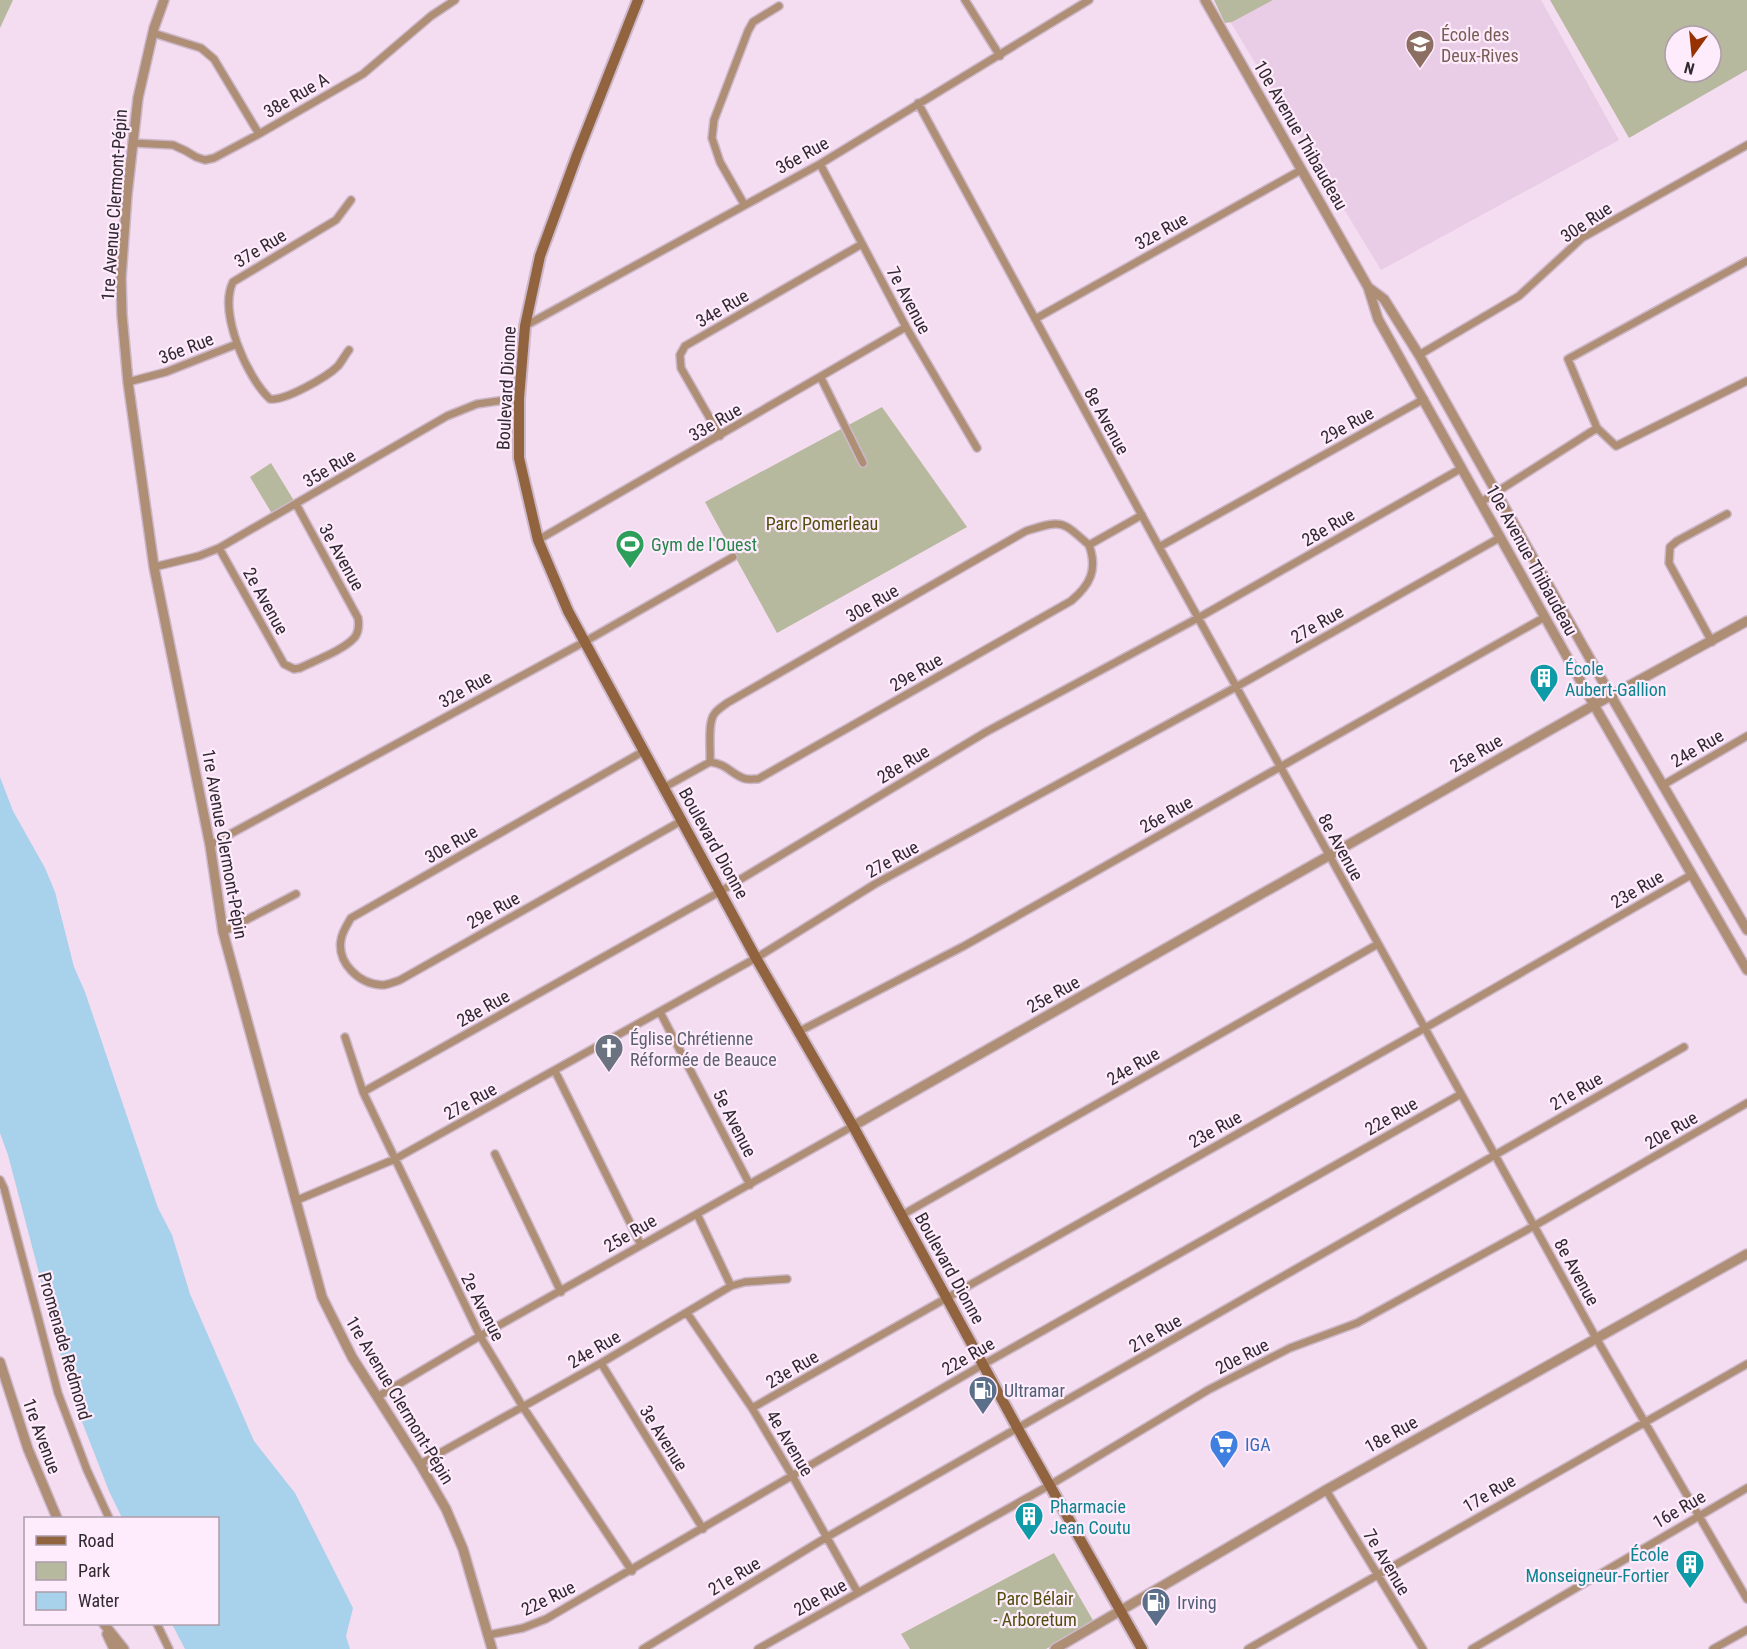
<svg xmlns="http://www.w3.org/2000/svg" width="1747" height="1649" font-family="'Roboto Condensed',sans-serif">
  <rect width="100%" height="100%" fill="#f4dcf1"/>
  <path fill="#e9cce5" d="M1217,0H1541L1619,140L1381,270Z"/>
  <path fill="#b7b99e" fill-rule="evenodd" d="M0,0H13L0,28Z
    M1214,0H1273L1232,22L1225,23Z
    M1550,0H1747V70L1629,138ZM1675,36H1711V72H1675Z
    M882,407L967,527L777,633L705,502Z
    M271,463L296,504L274,517L250,477Z
    M1054,1553L1094,1622L1046,1649H910L901,1634Z"/>
  <path fill="#a8d1eb" d="M0,777L13,811L45,868L55,892L74,967L85,992L158,1208L172,1235L190,1294L254,1441L295,1493L353,1608L346,1636L350,1649H185L172,1624H218V1518H122L109,1491L70,1391L8,1155L0,1133Z"/>
  <g fill="none" stroke-linecap="round" stroke-linejoin="round">
    <g stroke="#cdb8ca" stroke-width="10">
      <path id="minor" d="M965,0L1000,56
        M153,33L201,48L214,59L259,134
        M918,103L1159,547L1596,1338L1747,1599
        M133,143L173,145L186,151L196,157L205,160L214,158L259,134L363,74L431,16L455,0
        M820,164L906,327L977,448
        M744,204L720,162L712,138L714,120L748,31L753,22L779,6
        M1035,319L1301,170
        M525,326L820,164L1089,0
        M349,350C345,355 342,361 338,366C327,377 285,401 270,399C247,378 218,312 233,282L336,220L351,200
        M1419,355L1519,296L1582,238L1747,145
        M821,378L863,463
        M128,382L166,372L237,344
        M1597,428L1568,359L1747,261
        M720,436L681,368L680,355L685,346L862,244
        M1481,502L1597,428L1616,446L1747,381
        M538,540L906,327
        M1159,547L1424,399
        M219,548L284,664L294,669L300,668C316,660 344,650 355,637C359,631 359,624 358,618L296,504
        M154,567L199,556L219,548L447,416L477,404L519,398
        M1712,642L1669,563L1670,547L1677,541L1727,514
        M644,751L351,918C347,925 342,932 341,940C337,963 359,984 382,985C388,985 394,982 400,980L683,820
        M710,762C711,749 707,722 715,713C718,709 723,706 727,703L1026,531C1062,520 1061,520 1089,545
        M1663,785L1747,736
        M665,787L710,762C727,764 730,773 743,778C747,780 754,779 758,779L1071,601C1090,585 1098,570 1089,545L1142,515
        M210,845L586,641L733,557
        M223,932L296,894
        M660,1012L750,1185
        M798,1032L964,946L1545,617
        M345,1037L363,1092L480,1336L523,1407L632,1571
        M555,1071L641,1245
        M363,1092L721,891L986,732L1198,618L1462,468
        M495,1154L561,1292
        M0,1180L4,1188L58,1393L87,1470L109,1518
        M295,1201L395,1159L756,958L875,884L1236,687L1501,537
        M697,1214L731,1286
        M902,1215L1378,944
        M687,1313L752,1408L793,1477L858,1593
        M601,1363L703,1529
        M377,1397L480,1336L853,1126
        M752,1408L1425,1028L1691,875
        M420,1464L601,1363L731,1286L745,1282L787,1279
        M1326,1490L1423,1649
        M157,1624L169,1649
        M488,1635L523,1628L546,1619L984,1364L1461,1094
        M643,1649L827,1537L1684,1047
        M758,1649L1050,1485L1208,1390L1290,1348L1357,1323L1534,1226L1747,1103
        M1248,1649L1747,1364
        M1472,1649L1747,1488
        M1713,1649L1747,1630"/>
    </g>
    <g stroke="#cdb8ca" stroke-width="12">
      <path id="tertiary" d="M164,0L154,28L138,98L127,195L121,278L122,315L128,382L154,567L210,845L223,932L322,1297L352,1357L420,1464L446,1509L463,1549L492,1649
        M1205,0L1368,287L1378,319L1594,705L1747,970
        M1368,287L1384,299L1419,355L1611,696L1747,930
        M853,1126L1594,705L1747,621
        M0,1362L28,1449L57,1518
        M104,1624L124,1649
        M107,1634L114,1649
        M1055,1649L1326,1490L1747,1254"/>
    </g>
    <g stroke="#cdb8ca" stroke-width="14">
      <path id="secondary" d="M638,0L577,155L540,256L525,326L519,398V458L538,540L568,611L756,958L853,1126L1018,1429L1142,1649"/>
    </g>
    <use href="#minor" stroke="#ae8e75" stroke-width="7"/>
    <use href="#tertiary" stroke="#ae8e75" stroke-width="9"/>
    <use href="#secondary" stroke="#91633e" stroke-width="10"/>
  </g>
  <defs>
    <g id="school-pin" transform="scale(1.5)"><path d="M0 17L-7.5 6A9.5 9.5 0 1 1 7.5 6Z" fill="#8d6e63" stroke="#feebfc"/><path d="M0-5L7-2L0 1L-7-2ZM-4 1L0 2.5L4 1V4Q0 6-4 4Z" fill="#fff"/></g>
    <g id="stadium-pin" transform="scale(1.5)"><path d="M0 17L-7.5 6A9.5 9.5 0 1 1 7.5 6Z" fill="#2e9e5b" stroke="#feebfc"/><path d="M0-5a6.5 5 0 1 0 0 10a6.5 5 0 1 0 0-10ZM-3.5-1.8h7v3.6h-7Z" fill="#fff"/></g>
    <g id="building-pin" transform="scale(1.5)"><path d="M0 17L-7.5 6A9.5 9.5 0 1 1 7.5 6Z" fill="#0f9aa8" stroke="#feebfc"/><path d="M-4-6H4V6H1V3H-1V6H-4ZM-2.5-4.3h1.7v1.8h-1.7ZM.8-4.3h1.7v1.8H.8ZM-2.5-1h1.7V.8h-1.7ZM.8-1h1.7V.8H.8Z" fill="#fff"/></g>
    <g id="church-pin" transform="scale(1.5)"><path d="M0 17L-7.5 6A9.5 9.5 0 1 1 7.5 6Z" fill="#6b7280" stroke="#feebfc"/><path d="M-1.2-6h2.4v3.5h3.3v2.4h-3.3V6h-2.4V-.1h-3.3v-2.4h3.3Z" fill="#fff"/></g>
    <g id="fuel-pin" transform="scale(1.5)"><path d="M0 17L-7.5 6A9.5 9.5 0 1 1 7.5 6Z" fill="#5c6f8a" stroke="#feebfc"/><path d="M-5.5-6h7V0h2V4h1.3V-2.5L3-4.5l.8-.8L6-3V5H2.5V1h-1V6h-7ZM-4.2-4.7v3.2H.2V-4.7Z" fill="#fff"/></g>
    <g id="supermarket-pin" transform="scale(1.5)"><path d="M0 17L-7.5 6A9.5 9.5 0 1 1 7.5 6Z" fill="#3f7fe0" stroke="#feebfc"/><path d="M-6-5.5h2.5l.6 2H6L4.5 2H-2.5L-4.4-4H-6ZM-1.5 3.2a1.3 1.3 0 1 0 .1 0ZM3 3.2a1.3 1.3 0 1 0 .1 0Z" fill="#fff"/></g>
  </defs>
  <g fill-rule="evenodd">
    <use href="#school-pin" x="1420" y="44"/>
    <use href="#stadium-pin" x="630" y="544"/>
    <use href="#building-pin" x="1544" y="678"/>
    <use href="#church-pin" x="609" y="1048"/>
    <use href="#fuel-pin" x="983" y="1390"/>
    <use href="#supermarket-pin" x="1224" y="1444"/>
    <use href="#building-pin" x="1029" y="1516"/>
    <use href="#building-pin" x="1690" y="1564"/>
    <use href="#fuel-pin" x="1156" y="1602"/>
  </g>
  <g text-anchor="middle" dominant-baseline="central" stroke-width="4.5" stroke-linejoin="round" paint-order="stroke">
    <g font-size="18" fill="#785e54" stroke="#feebfc" text-anchor="start">
      <text x="1441" y="34">École des<tspan x="1441" dy="21">Deux-Rives</tspan></text>
    </g>
    <g font-size="18" fill="#312930" stroke="#feebfc">
      <text transform="translate(296 95) rotate(-30)">38e Rue A</text>
      <text transform="translate(1301 135) rotate(60)">10e Avenue Thibaudeau</text>
      <text transform="translate(802 155) rotate(-29)">36e Rue</text>
      <text transform="translate(114 205) rotate(-86)">1re Avenue Clermont-Pépin</text>
      <text transform="translate(1586 222) rotate(-34)">30e Rue</text>
      <text transform="translate(1161 231) rotate(-29)">32e Rue</text>
      <text transform="translate(260 248) rotate(-31)">37e Rue</text>
      <text transform="translate(909 300) rotate(62)">7e Avenue</text>
      <text transform="translate(722 308) rotate(-30)">34e Rue</text>
      <text transform="translate(186 348) rotate(-21)">36e Rue</text>
      <text transform="translate(506 388) rotate(-87)">Boulevard Dionne</text>
      <text transform="translate(1107 421) rotate(61)">8e Avenue</text>
      <text transform="translate(715 422) rotate(-30)">33e Rue</text>
      <text transform="translate(1347 425) rotate(-29)">29e Rue</text>
      <text transform="translate(329 468) rotate(-30)">35e Rue</text>
      <text transform="translate(1328 527) rotate(-30)">28e Rue</text>
      <text transform="translate(342 557) rotate(61)">3e Avenue</text>
      <text transform="translate(1532 560) rotate(61)">10e Avenue Thibaudeau</text>
      <text transform="translate(266 601) rotate(61)">2e Avenue</text>
      <text transform="translate(872 603) rotate(-30)">30e Rue</text>
      <text transform="translate(1317 624) rotate(-30)">27e Rue</text>
      <text transform="translate(916 672) rotate(-30)">29e Rue</text>
      <text transform="translate(465 689) rotate(-29)">32e Rue</text>
      <text transform="translate(1697 748) rotate(-30)">24e Rue</text>
      <text transform="translate(1476 753) rotate(-30)">25e Rue</text>
      <text transform="translate(903 764) rotate(-31)">28e Rue</text>
      <text transform="translate(1166 814) rotate(-29)">26e Rue</text>
      <text transform="translate(714 843) rotate(61)">Boulevard Dionne</text>
      <text transform="translate(225 844) rotate(80)">1re Avenue Clermont-Pépin</text>
      <text transform="translate(451 844) rotate(-30)">30e Rue</text>
      <text transform="translate(1341 847) rotate(61)">8e Avenue</text>
      <text transform="translate(892 859) rotate(-29)">27e Rue</text>
      <text transform="translate(1637 889) rotate(-30)">23e Rue</text>
      <text transform="translate(493 910) rotate(-29)">29e Rue</text>
      <text transform="translate(1053 994) rotate(-29)">25e Rue</text>
      <text transform="translate(483 1008) rotate(-29)">28e Rue</text>
      <text transform="translate(1133 1066) rotate(-30)">24e Rue</text>
      <text transform="translate(1576 1091) rotate(-30)">21e Rue</text>
      <text transform="translate(470 1101) rotate(-29)">27e Rue</text>
      <text transform="translate(1391 1116) rotate(-30)">22e Rue</text>
      <text transform="translate(735 1123) rotate(63)">5e Avenue</text>
      <text transform="translate(1215 1129) rotate(-29)">23e Rue</text>
      <text transform="translate(1671 1130) rotate(-30)">20e Rue</text>
      <text transform="translate(630 1233) rotate(-30)">25e Rue</text>
      <text transform="translate(950 1268) rotate(61)">Boulevard Dionne</text>
      <text transform="translate(1577 1272) rotate(61)">8e Avenue</text>
      <text transform="translate(483 1307) rotate(63)">2e Avenue</text>
      <text transform="translate(1155 1333) rotate(-30)">21e Rue</text>
      <text transform="translate(65 1346) rotate(74)">Promenade Redmond</text>
      <text transform="translate(594 1349) rotate(-30)">24e Rue</text>
      <text transform="translate(968 1356) rotate(-30)">22e Rue</text>
      <text transform="translate(1242 1356) rotate(-27)">20e Rue</text>
      <text transform="translate(792 1369) rotate(-30)">23e Rue</text>
      <text transform="translate(400 1400) rotate(59)">1re Avenue Clermont-Pépin</text>
      <text transform="translate(1391 1434) rotate(-29)">18e Rue</text>
      <text transform="translate(42 1436) rotate(70)">1re Avenue</text>
      <text transform="translate(664 1438) rotate(58)">3e Avenue</text>
      <text transform="translate(790 1443) rotate(59)">4e Avenue</text>
      <text transform="translate(1489 1493) rotate(-30)">17e Rue</text>
      <text transform="translate(1679 1509) rotate(-30)">16e Rue</text>
      <text transform="translate(1387 1562) rotate(59)">7e Avenue</text>
      <text transform="translate(734 1576) rotate(-31)">21e Rue</text>
      <text transform="translate(820 1597) rotate(-29)">20e Rue</text>
      <text transform="translate(548 1598) rotate(-26)">22e Rue</text>
    </g>
    <g font-size="18" fill="#4f500b" stroke="#feebfc">
      <text x="822" y="523">Parc Pomerleau</text>
      <text x="1035" y="1598">Parc Bélair<tspan x="1035" dy="21">- Arboretum</tspan></text>
    </g>
    <g font-size="18" fill="#27864d" stroke="#feebfc" text-anchor="start">
      <text x="651" y="544">Gym de l'Ouest</text>
    </g>
    <g font-size="18" fill="#0d838f" stroke="#feebfc" text-anchor="start">
      <text x="1565" y="668">École<tspan x="1565" dy="21">Aubert-Gallion</tspan></text>
      <text x="1050" y="1506">Pharmacie<tspan x="1050" dy="21">Jean Coutu</tspan></text>
      <text x="1669" y="1554" text-anchor="end">École<tspan x="1669" dy="21">Monseigneur-Fortier</tspan></text>
    </g>
    <g font-size="18" fill="#5b616d" stroke="#feebfc" text-anchor="start">
      <text x="630" y="1038">Église Chrétienne<tspan x="630" dy="21">Réformée de Beauce</tspan></text>
    </g>
    <g font-size="18" fill="#4e5e75" stroke="#feebfc" text-anchor="start">
      <text x="1004" y="1390">Ultramar</text>
      <text x="1177" y="1602">Irving</text>
    </g>
    <g font-size="18" fill="#366cbe" stroke="#feebfc" text-anchor="start">
      <text x="1245" y="1444">IGA</text>
    </g>
  </g>
  <rect x="24" y="1517" width="195" height="108" fill="#feebfc" stroke="#ac9daa" stroke-width="1.5"/>
  <rect x="36" y="1536" width="30" height="9" fill="#91633e" stroke="#ac9daa" stroke-width="1.5"/>
  <text x="78" y="1547" font-size="18" fill="#312930">Road</text>
  <rect x="36" y="1562" width="30" height="18" fill="#b7b99e" stroke="#ac9daa" stroke-width="1.5"/>
  <text x="78" y="1577" font-size="18" fill="#312930">Park</text>
  <rect x="36" y="1592" width="30" height="18" fill="#a8d1eb" stroke="#ac9daa" stroke-width="1.5"/>
  <text x="78" y="1607" font-size="18" fill="#312930">Water</text>
  <g transform="translate(1693 54) rotate(195)"><circle r="28" fill="#feebfc" stroke="#ac9daa" stroke-width="1.5"/>
  <path d="M0-4.5L10 22L0 15L-10 22Z" fill="#973200"/>
  <text y="-9" font-size="16" font-weight="bold" text-anchor="middle" fill="#312930">N</text>
  </g>
</svg>
